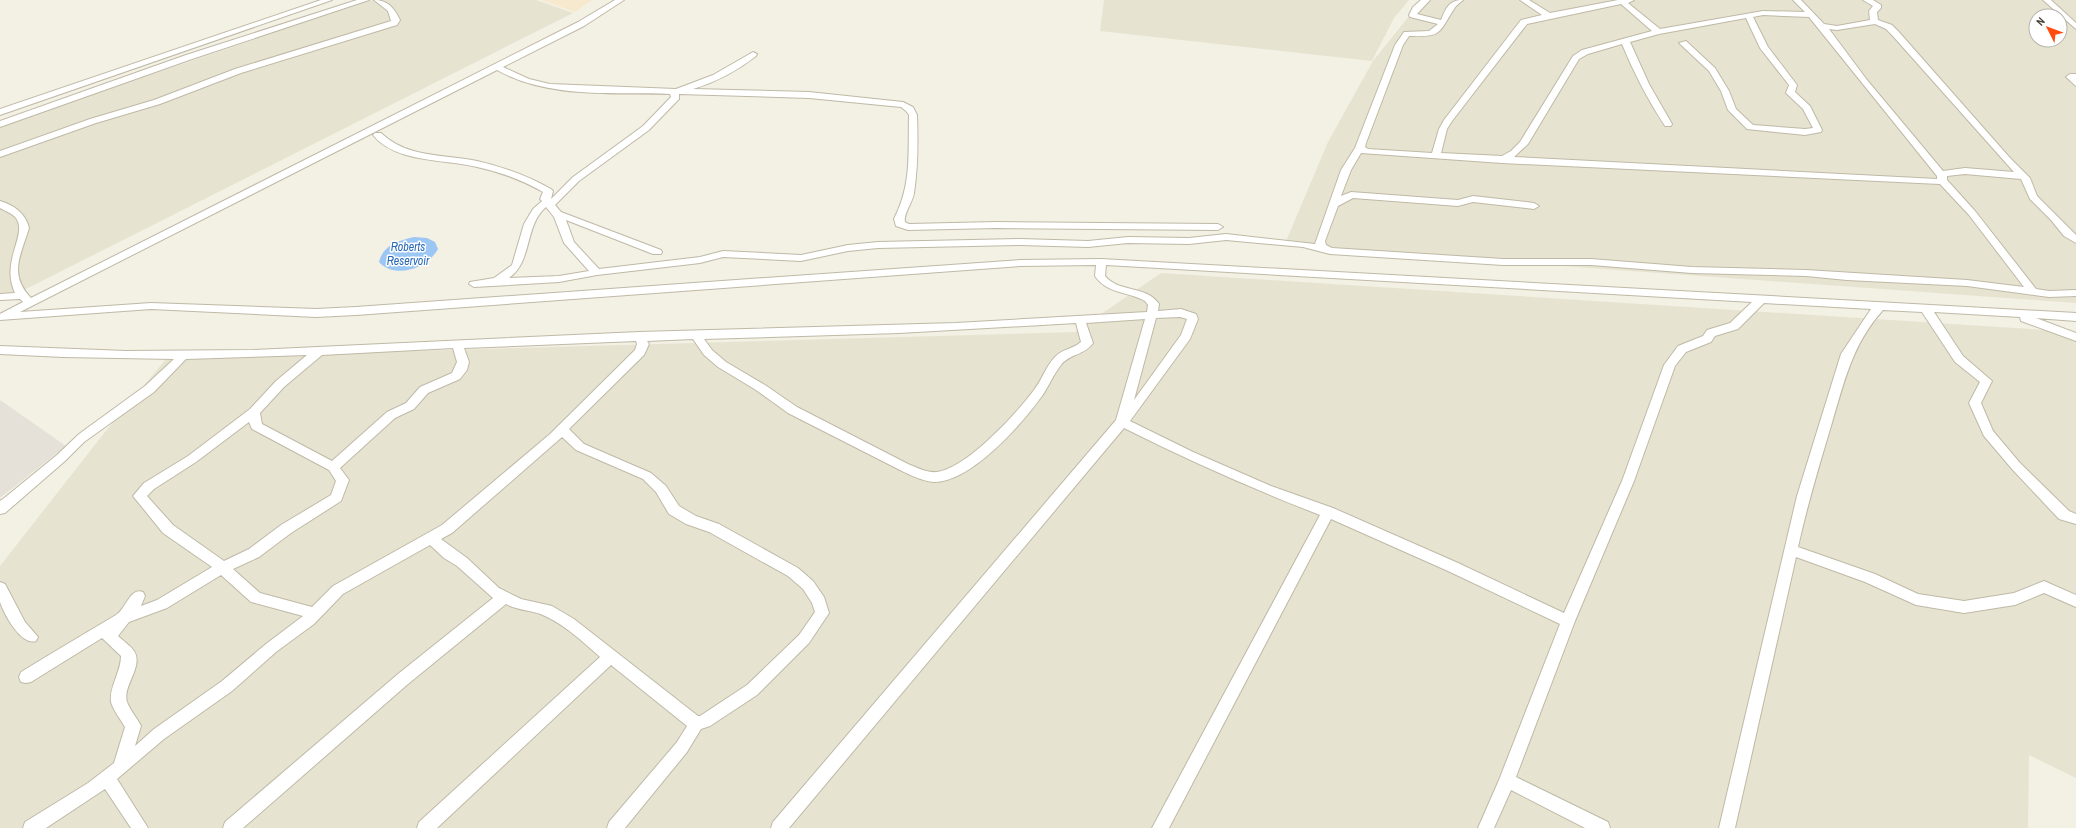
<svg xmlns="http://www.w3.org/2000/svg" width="2076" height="828" font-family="'Archivo Narrow',sans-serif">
  <rect width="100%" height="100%" fill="#f3f0e4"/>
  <path fill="#e7e3d1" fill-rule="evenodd" d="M371,0H536L573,13L16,294L0,295V126Z
    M1104,0H1409L1394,18L1372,61L1100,31Z
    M1422,0H2076V303L1284,246L1328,142L1373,61ZM2036,16H2060V40H2036Z
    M1161,273L2076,332V778L2029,755L2028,828H0V566L105,432L167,358L1075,332Z"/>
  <path fill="#f6e9cd" d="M541,0H592L575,12Z"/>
  <path fill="#e5e1d9" d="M0,400L66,446L0,498Z"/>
  <path fill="#9cc6f4" d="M414,237L427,238L435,242L438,249C428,268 395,280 379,262C383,245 398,241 414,237Z"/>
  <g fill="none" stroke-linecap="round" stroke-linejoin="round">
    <g stroke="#bfb9a6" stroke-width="2">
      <path id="street" d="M321,0H332L0,115V109Z
        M357,0H369L192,59L0,127V121L186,55Z
        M374,0C388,0 394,8 400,20L397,25L241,73L160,104L96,123L0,157V151L90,119L154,100L235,69L391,21L388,11Z
        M615,0H624L584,26L503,67L529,79L550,84L676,89L713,75L753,52L757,54L756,56C737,71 716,82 693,89L809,92L903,102L913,107L917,115C918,141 918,167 914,193C913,202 903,214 905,222L909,224L996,222L1218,224L1223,227L1218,230L996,228L908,230L896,226L894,219C912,184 908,153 909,115L906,111L901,107L809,98L679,94V99L649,130L579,181L555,205L561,212L661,250L662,252L661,254H653L566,220L574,242L599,269L700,257L723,251L801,255L848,245L878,242L1020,239L1088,241L1128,237L1189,238L1226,234L1315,244L1341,170L1355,148L1395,45L1404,32L1429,31L1438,24L1410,17L1409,15L1413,7L1421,0H1430L1417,14L1441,20C1446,8 1449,0 1463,0C1460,3 1456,5 1454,9C1438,34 1442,37 1409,36L1403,45L1366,143L1365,147L1368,149L1432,153L1439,129L1444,120L1521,20L1542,15L1520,0H1529L1550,13L1618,0H1634L1628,3L1660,29L1763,11L1805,12L1793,0H1801L1824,24L1837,26L1870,20L1869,11L1873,6L1863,0H1873L1881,5V8L1877,12L1878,20L1892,25L1898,31L2010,158L2030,178L2037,196L2076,235V243L2064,236L2051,220L2030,199L2021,179L1965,174L1947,176V180L1975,211L2036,289L2049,291L2076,290V296L2049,297L1967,286L1847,280L1806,276L1692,273L1591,265H1503L1330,254L1303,247L1226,240L1189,244L1128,243L1088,247L1020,245L878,248L848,251L801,261L723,257L700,263L597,275L559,282L474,287L469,284L470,282L494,278L512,265L524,224L533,209L542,201L540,199L543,192C522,180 500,172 477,167C445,159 395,163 373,135L375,133H381C407,158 443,154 477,161C503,167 528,176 551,189L553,191L551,199L573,177L643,126L671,97L670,94C613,92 548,99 497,70L20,312L151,303L316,309L356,307L1020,260L1101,259L2076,313V321L2036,318L2076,333V341L2021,321L2020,317L1934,312L1963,356L1992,381L1981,403L1993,431L2020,463L2069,511L2076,514V524L2059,519L2012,469L1984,436L1969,403L1980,382L1955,362L1922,312L1883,310C1852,344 1844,383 1831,426C1819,466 1807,506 1798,547L1875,574L1918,594L1964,601L2014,593L2044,581L2076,595V607L2044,593L2015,605L1964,613L1916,605L1865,582L1796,557L1735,828H1719L1797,496L1841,354L1871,309L1764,303L1738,329L1715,336L1711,342L1686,352L1675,366L1634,481L1575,621L1516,777L1608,822L1610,828H1585L1511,790L1494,828H1478L1499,780L1560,624L1448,571L1331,519L1169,828H1152L1320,515C1253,489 1188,460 1124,428L789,828H771L773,822L1116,420L1145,319L1086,323L1093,343C1085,355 1069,354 1061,365C1053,375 1049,386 1042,396C1022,424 971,482 934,482C922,481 910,475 900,470L788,413L756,390L718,367L704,355L693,339L647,341L649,344L644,355L569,429L584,444L651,473L666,486L679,506L696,516L719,524L798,568L813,581L824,597L829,613L809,643L757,695L710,726L701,729L687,752L625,828H607L609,822L677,742L687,726L611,665L437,828H417L419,822L600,657C583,642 565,625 545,616C533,610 518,611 506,604L408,684L243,828H223L225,822L398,674L493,598L457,566L444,558L430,545L343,594L314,624L276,652L232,691L164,739L117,779L148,828H131L105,789L46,828H23L25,822L88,783L114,763L125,727C121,720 113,710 111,702C109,687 121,672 121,656L102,638L31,682L26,683L21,682L19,677L21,672C52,653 84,634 116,615C126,609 130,587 143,592L145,596L141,606L157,600L212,567L163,533L133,496L144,483L188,456L250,409L276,381L307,355L186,359L154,392L84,442L65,461L5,513L0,514V501L3,499L57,455L79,434L145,386L174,359L63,357L0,354V346L126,351L252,350L639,332L956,323L1147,312L1148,305L1145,301C1127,291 1107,294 1095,276L1096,265L1020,266L356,315L316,317L151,309L0,320V314L23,302L20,299L0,300V294L15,293C0,261 28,235 16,218C12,213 5,211 0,208V201C14,205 26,214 29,228C21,255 8,274 31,298L578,22ZM1621,4L1652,31L1582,50L1573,56L1520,142L1511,151L1502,156L1441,153L1447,129L1452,121L1527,24ZM1763,15L1809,17L1937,176V179L1514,157L1528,144L1579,59L1588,54L1622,44C1634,73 1648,100 1665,126H1671L1672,124L1649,84L1630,42L1659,34L1746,18L1760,48L1789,85L1786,93L1803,109L1813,128L1805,129L1753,125L1736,109L1729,91L1715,68L1686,41L1679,43L1709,71L1721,91L1728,110L1747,129L1805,135L1821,132L1822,130L1810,106L1795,92L1797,85L1768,47L1753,17ZM1875,24L1886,29L1892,35L2014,172L1965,168L1943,171L1867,80L1829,29L1837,30ZM1361,153L1502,163L1940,184L1969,215L2024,287L1967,280L1806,270L1692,267L1591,259H1503L1332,248L1326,245L1325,241L1338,206L1353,198L1458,206L1473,202L1534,209L1539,206L1534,203L1473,196L1458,200L1351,192L1341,196L1351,170ZM546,207L554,217L564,243L589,271L559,276L509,278C533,261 524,226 546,207ZM1106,265L1752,302L1730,323L1707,330L1703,336L1678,346L1664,365L1622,481L1564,613L1458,563L1333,508L1271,486L1193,452L1130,421L1190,339L1198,319L1196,314L1181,309L1158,311L1159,304C1146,285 1119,293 1105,276ZM1180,317L1187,319L1181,335L1134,400L1156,318ZM1076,323L1081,342C1073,349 1062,349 1055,357C1046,366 1042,380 1034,390C1016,414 967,468 937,472C927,473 918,468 908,464L797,407L765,385L726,362L712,350L704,339L899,333ZM636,341L637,344L635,350L550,434L442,525L333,586L312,607L260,593L233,569L259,557L291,533L341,501L349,480L340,468L395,418L414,409L428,393L460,379L467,370L469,362L464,348ZM453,348L457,362L452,373L420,387L406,403L387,412L332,461L262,424L260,413L284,387L322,355ZM249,422L252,429L329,470L336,481L331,495L281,525L249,549L224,561L173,525L147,496L154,489L196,462ZM562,437L576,450L643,479L656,492L669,514L686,524L709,532L788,576L803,589L812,603L815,612L799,635L747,685L700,716H698L574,619L552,606L521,599L499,588L467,558L441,539L452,533ZM221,575L251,602L303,616L266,644L222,681L154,729L135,746L141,726C137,718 130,710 127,702C122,686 144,667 134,651C130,645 123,641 118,636L129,622L167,608Z
        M2043,0H2051L2076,23V29Z
        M2070,74H2076V86L2066,77Z
        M0,582L5,584L25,622L38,637L36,641C21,646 4,614 0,602C0,596 0,588 0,582Z"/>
    </g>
    <use href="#street" fill="#fff" fill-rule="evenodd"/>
  </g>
  <g text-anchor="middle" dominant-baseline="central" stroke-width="3" stroke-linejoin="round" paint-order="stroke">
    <g font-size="12" font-style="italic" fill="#286ab6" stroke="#fff">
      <text x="408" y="247">Roberts<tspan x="408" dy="14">Reservoir</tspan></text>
    </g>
  </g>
  <g transform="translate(2048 28) rotate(312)"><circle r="19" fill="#ffffff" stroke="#b5b3ad"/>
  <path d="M0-3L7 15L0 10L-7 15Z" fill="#ff4c0e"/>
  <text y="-6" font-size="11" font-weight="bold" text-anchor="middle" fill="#454033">N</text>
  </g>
</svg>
